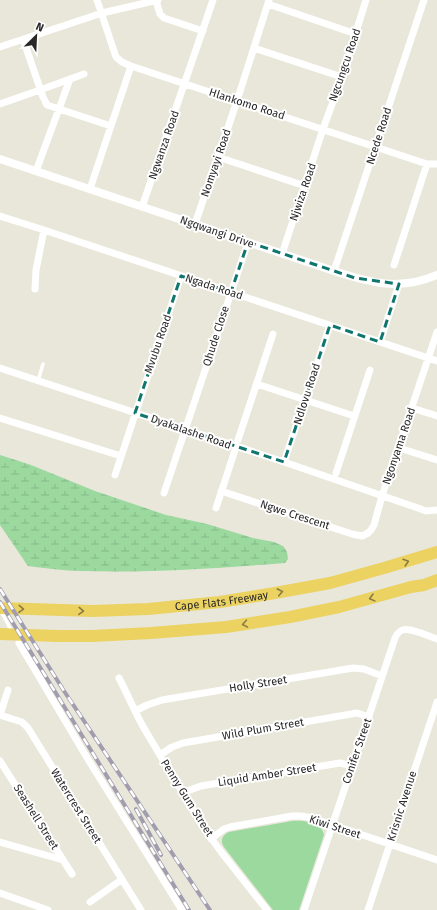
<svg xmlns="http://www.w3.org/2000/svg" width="437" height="910" font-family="'Fira Sans',sans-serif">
  <defs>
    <pattern id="wetland-marsh" width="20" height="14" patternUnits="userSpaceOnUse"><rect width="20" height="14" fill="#9bd99e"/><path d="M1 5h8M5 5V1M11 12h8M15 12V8" fill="none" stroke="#86ba88"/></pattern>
  </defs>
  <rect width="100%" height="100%" fill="#e8e7d9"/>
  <path fill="#9bd99e" d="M292,821C303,820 322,822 324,835L299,910H273L224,847C220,841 222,835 229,832Z"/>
  <path fill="url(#wetland-marsh)" d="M0,455L31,465L95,491L166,515L207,524L253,538L274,542L283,546L287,552L288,559L285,563C218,568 150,573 82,571C64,571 46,568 28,566L0,525Z"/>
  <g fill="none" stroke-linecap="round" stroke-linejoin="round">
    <path stroke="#fff" stroke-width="3.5" d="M38,381L43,364
      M1,611L12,632"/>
    <path stroke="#fff" stroke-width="7" d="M97,0L116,57L122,62L131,66L427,164H437
      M156,1L160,14L164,18L203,31
      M268,4L356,34
      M23,39L43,97L47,105L111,126
      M0,47L102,13L158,0
      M254,48L342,77
      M0,104L40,90L84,74
      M218,157L305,186
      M36,171L70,79
      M90,189L131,66
      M142,207L213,0
      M0,216L44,230L437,361
      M195,224L237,101L269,0
      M282,254L323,129L342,77L366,0
      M394,265L427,164
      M334,271L424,0
      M35,289L36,270L44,230
      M380,342L399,284
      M0,368L284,462L418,508L426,511L437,510
      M257,384L354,416
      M412,408L437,416
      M0,418L121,456
      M238,440L273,334
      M399,448L437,460
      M284,462L330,325
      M336,473L370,370
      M115,475L181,276
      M221,491L352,534L362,536L368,533L371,530L374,525L382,496L437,332
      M164,493L248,242
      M216,508L236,447
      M19,643L89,761L182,910
      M119,678C128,695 135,713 145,730L205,830L222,853L267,910
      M135,711L147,705L162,700L353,668L364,669L382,676
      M0,715L22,722L28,728L141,910
      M0,715L8,690
      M160,755L172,747L183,743L357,713L369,717
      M0,761L72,874
      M183,793L190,790L201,786L340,763L352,766
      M211,839L224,829L230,827L292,816H301L312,818L437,860
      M0,842L63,860
      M0,893L48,910
      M90,902L121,880
      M304,910L395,638C401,625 410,630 421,633C426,635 432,637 437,639
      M368,910L437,702"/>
    <path stroke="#fff" stroke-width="8" d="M0,159L334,271C371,283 400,291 437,275"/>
    <g stroke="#ebd261" stroke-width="12">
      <path id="s1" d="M0,608L92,611L148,609L220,602L275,593L330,583L384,568L437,552"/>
      <path d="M0,634L57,636H92L151,633L226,627L290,617L339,607L411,587L424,585L437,580"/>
    </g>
    <g stroke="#a19daf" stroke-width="4">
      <path id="rail" d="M0,589L64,691L210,910
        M0,602L189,910
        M136,809L161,855"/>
    </g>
    <use href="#rail" stroke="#fff" stroke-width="2.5" stroke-dasharray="8" stroke-linecap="butt"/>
  </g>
  <defs><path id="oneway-chevron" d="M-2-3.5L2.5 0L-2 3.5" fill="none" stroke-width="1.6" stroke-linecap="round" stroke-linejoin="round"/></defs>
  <g stroke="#897c44">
    <use href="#oneway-chevron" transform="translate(406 562) rotate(-17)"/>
    <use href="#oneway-chevron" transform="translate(280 592) rotate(-11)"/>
    <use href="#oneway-chevron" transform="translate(372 598) rotate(165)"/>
    <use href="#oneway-chevron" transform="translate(21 609) rotate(3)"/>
    <use href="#oneway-chevron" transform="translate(81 611) rotate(2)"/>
    <use href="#oneway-chevron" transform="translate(245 624) rotate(170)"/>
  </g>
  <path fill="none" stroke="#0f766e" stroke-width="3" stroke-dasharray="8 5" stroke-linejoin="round" d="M248,242L355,278L399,284L380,342L330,325L284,462L135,413L181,276L231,292Z"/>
  <g text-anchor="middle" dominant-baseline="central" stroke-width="4" stroke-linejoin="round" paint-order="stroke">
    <g font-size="11" fill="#272727" stroke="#fff">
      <text transform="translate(345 65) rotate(-71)">Ngcungcu Road</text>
      <text transform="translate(247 104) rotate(18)">Hlankomo Road</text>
      <text transform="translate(379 136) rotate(-72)">Ncede Road</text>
      <text transform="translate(164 145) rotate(-71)">Ngwanza Road</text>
      <text transform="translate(216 163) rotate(-71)">Nomyayi Road</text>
      <text transform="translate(303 192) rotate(-71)">Njwiza Road</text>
      <text transform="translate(217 232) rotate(19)">Ngqwangi Drive</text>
      <text transform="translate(214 287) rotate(18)">Ngada Road</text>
      <text transform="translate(216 336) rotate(-72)">Qhude Close</text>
      <text transform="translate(158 344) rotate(-71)">Mvubu Road</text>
      <text transform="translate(307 394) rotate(-72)">Ndlovu Road</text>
      <text transform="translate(191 432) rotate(19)">Dyakalashe Road</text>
      <text transform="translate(399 446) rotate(-71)">Ngonyama Road</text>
      <text transform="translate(295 515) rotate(18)">Ngwe Crescent</text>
      <text stroke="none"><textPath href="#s1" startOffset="222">Cape Flats Freeway</textPath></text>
      <text transform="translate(258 684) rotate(-9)">Holly Street</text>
      <text transform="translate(263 729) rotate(-10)">Wild Plum Street</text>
      <text transform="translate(357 751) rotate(-71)">Conifer Street</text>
      <text transform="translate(267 775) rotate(-9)">Liquid Amber Street</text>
      <text transform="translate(187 798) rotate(58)">Penny Gum Street</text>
      <text transform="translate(76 806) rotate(58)">Watercrest Street</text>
      <text transform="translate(402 806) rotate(-72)">Krisnic Avenue</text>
      <text transform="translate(36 817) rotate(58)">Seashell Street</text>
      <text transform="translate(335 827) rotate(18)">Kiwi Street</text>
    </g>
  </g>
  <g transform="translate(36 36) rotate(24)" stroke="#ffffff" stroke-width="3" paint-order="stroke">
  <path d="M0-3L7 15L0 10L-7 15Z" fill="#272727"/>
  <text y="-6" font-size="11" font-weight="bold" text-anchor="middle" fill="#272727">N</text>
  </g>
</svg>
